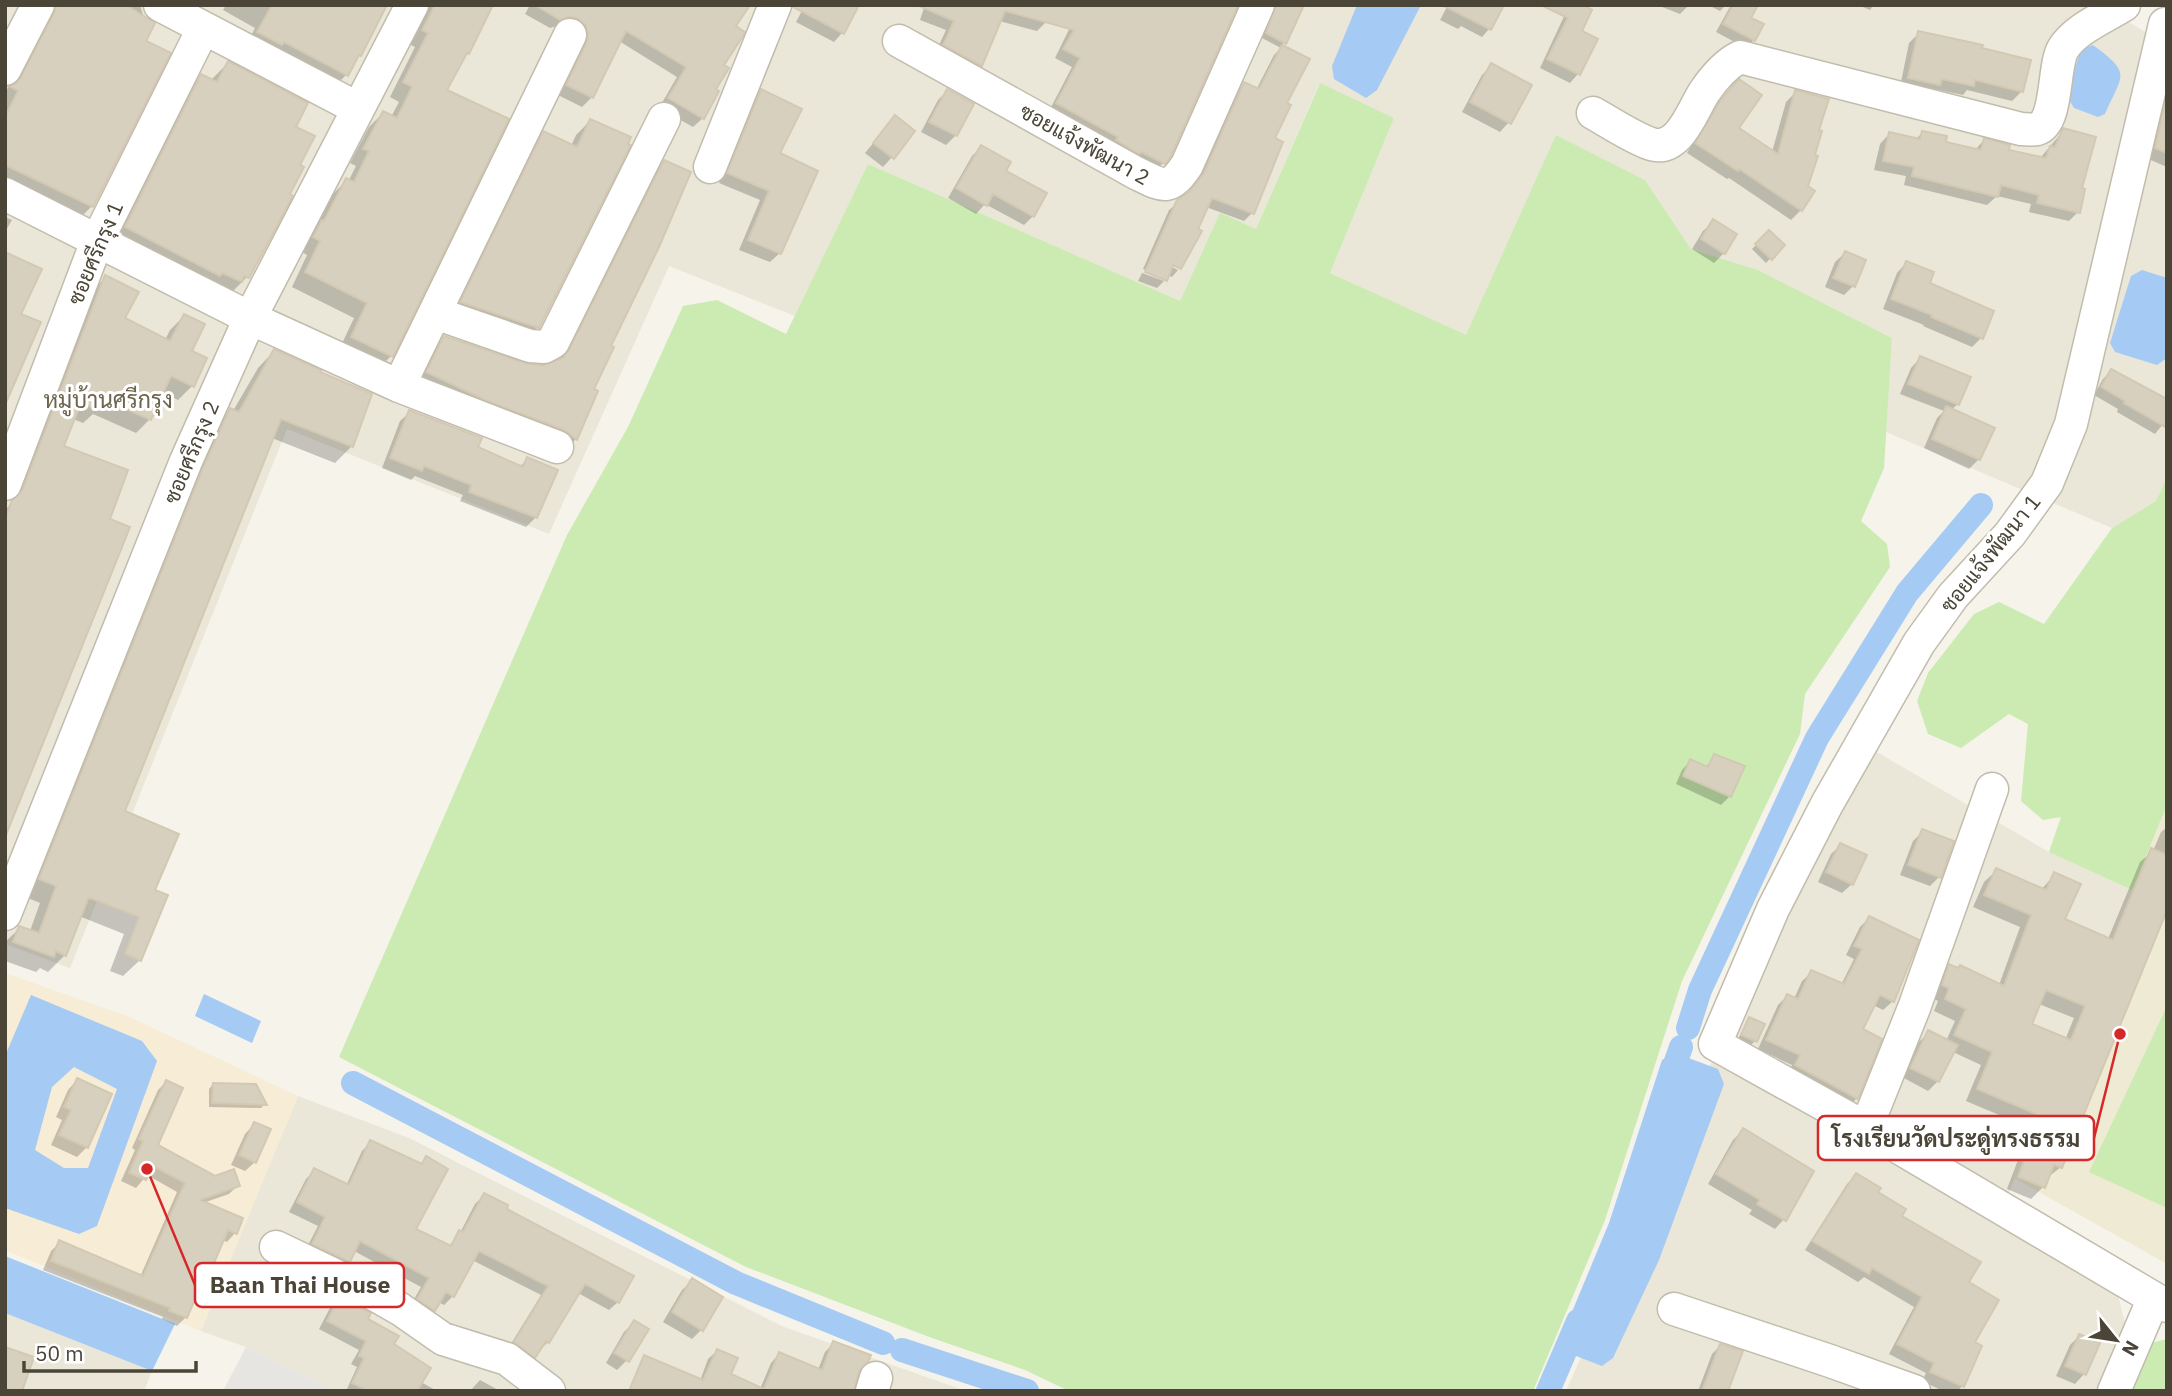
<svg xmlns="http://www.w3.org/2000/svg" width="2172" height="1396" font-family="'IBM Plex Sans',Sarabun,sans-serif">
  <rect width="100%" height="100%" fill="#f5f3ea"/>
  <path fill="#eae6d8" d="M5,5H2100L2167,45V478L2156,501L2112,528L1886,432L1892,338L1758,270L1691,249L1645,180L1556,135L1467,336L1330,273L1394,118L1319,84L1256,229L1220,214L1180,301L868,164L795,316L669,266L549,534L287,429L70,968L5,944Z
    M1868,747L2049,852L2132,890L2007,1197L1730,1038L1802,876Z
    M1714,1057L2118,1295L2125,1324L2096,1391H1566Z
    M298,1096L409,1138L784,1327L966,1391H337L246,1347L201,1331Z
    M5,1313L152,1371L144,1391H5Z"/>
  <path fill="#f7ecd5" d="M5,973L127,1016L298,1096L201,1331L5,1250Z"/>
  <path fill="#efead3" d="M2167,805V1264L2014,1178Z"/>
  <path fill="#cbebb2" d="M1320,83L1394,118L1330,273L1466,335L1556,135L1645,180L1691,249L1758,270L1892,338L1884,468L1861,521L1887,544L1890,567L1805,694L1800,734L1682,981L1605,1220L1533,1391H1069L1025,1370L932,1338L746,1267L339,1057L567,535L628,427L683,306L717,300L786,334L868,164L1180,301L1220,213L1256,229Z
    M2167,478V805L2132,890L2049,852L2061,817L2043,820L2021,801L2028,724L2009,714L1961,748L1928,734L1917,701L1928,673L1974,614L1999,602L2044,624L2112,528L2156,501Z
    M2167,1006V1208L2089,1172Z
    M2167,1339V1391H2130L2151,1343Z"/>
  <path fill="#e7e5e1" d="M246,1347L337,1391H223Z"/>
  <path fill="#a5cbf4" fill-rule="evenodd" d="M1357,5H1421L1377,90L1366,98L1334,79L1332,66Z
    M2093,45C2132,74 2123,73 2105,114L2098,117L2074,108L2066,95L2081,50Z
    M2142,270L2167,278V358L2157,365L2115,352L2110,343L2131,276Z
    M204,994L261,1021L252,1043L195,1016Z
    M31,995L142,1041L157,1061L97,1226L79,1234L5,1208V1056ZM74,1067L117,1089L88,1168H64L35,1150L52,1087Z
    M1675,1053L1718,1069L1724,1084L1659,1260L1613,1358L1602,1366L1563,1351L1559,1343L1609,1223L1662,1060Z
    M5,1256L175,1324L152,1371L5,1313Z"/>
  <path fill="#0003" fill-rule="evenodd" d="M140,5L143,15L153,24L144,42L92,206L76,222L5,187V93L40,30L33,6Z
    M226,5H307L359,55L346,75L334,87L247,44L255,28L223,10Z
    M424,5H490L443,98L391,356L377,370L338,352L354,318L292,287L307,255L300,251L308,236L314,229L332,195L346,181L348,182L356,166L350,163L369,127L383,113L391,117L399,102L390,97L415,47L409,44L428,8Z
    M530,5H617L734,27L703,118L693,127L659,108L677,77L619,41L592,97L582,107L558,95L568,27L557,26L550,28L525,14Z
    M805,5L842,33L834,42L796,22Z
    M925,5H1051L1046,22L1037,31L999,21L980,65L971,74L935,54L946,30L920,20Z
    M1081,5L1163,163L1154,172L1048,113L1072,67L1055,58Z
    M1271,5H1297L1284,43L1281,46L1307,60L1285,104L1252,213L1244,221L1206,207L1196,230L1199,232L1180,269V267L1166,260L1164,263L1178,270L1172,277L1167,275L1165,280L1157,288L1138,281L1142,273L1164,281V277L1143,269L1169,210L1186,196L1196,183L1236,92L1244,84L1256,90L1274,55L1281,48L1262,38L1273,9Z
    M1448,5H1502L1489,29L1482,37L1461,26L1458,29L1440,20Z
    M1657,5H1689L1680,14Z
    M1708,5H1726L1720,11Z
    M1731,5H1754L1749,18L1754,40L1746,48L1716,32Z
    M1858,5H1874L1870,10Z
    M1566,12L1580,32L1596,40L1578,74L1570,83L1540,68Z
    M1919,33L1980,49L2022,91L2012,101L1967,90L1963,95L1934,89L1929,94L1900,87L1909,43Z
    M228,63L294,127L247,277L231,293L110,244L185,93L201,76L212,79Z
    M1492,65L1509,122L1500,132L1462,112L1482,75Z
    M762,91L777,154L780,253L770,262L739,250L760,200L719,183L752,100Z
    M947,91L972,105L956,135L946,145L921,132L938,100Z
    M1730,91L1737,128L1772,152L1786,102L1796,92L1817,131L1805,187L1813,191L1801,210L1791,220L1729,178L1727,179L1687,153L1711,113Z
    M2167,98V167L2146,158L2158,106Z
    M895,117L892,157L883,167L865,153Z
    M590,121L538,327L523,342L447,317L529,148L544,134L571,146L576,135Z
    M2064,130L2080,189L2078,212L2069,221L2029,212L2031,204L1997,196L1987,205L1904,185L1906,176L1874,170L1880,144L1889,134L1915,140L1922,133L1944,143L1975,150L1984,140L2007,151L2041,157Z
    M981,147L1004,172L1033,216L1024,225L985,204L976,214L948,198L972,156Z
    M664,162L609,346L592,390L596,392L576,439L561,454L412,387L429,353L444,338L528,366L544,367L558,362L649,177Z
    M5,217L12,220L5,232Z
    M1713,222L1724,253L1714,263L1692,249L1703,231Z
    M1769,232L1783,245L1766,263L1752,249Z
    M1845,253L1853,286L1844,295L1825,287L1835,262Z
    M1906,263L1981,338L1972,347L1923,326L1924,325L1883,309L1897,273Z
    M106,277L123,319L165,340L170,330L184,316L192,386L178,400L162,392L150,419L136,433L93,414L83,423L73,419L62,447L107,520L128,528L5,833V510L9,506L92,291Z
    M274,351L352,446L335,463L272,438L122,812L152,891L140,960L123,976L110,971L124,934L79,916L65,955L48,972L40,968L36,972L5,961V942L20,928L30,931L40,903L23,896L214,427L230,410L233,411L258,368Z
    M1920,358L1958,404L1951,410L1979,459L1969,469L1924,448L1937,418L1944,411L1900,394L1911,368Z
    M2111,371L2167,419L2155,434L2117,412L2118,409L2094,395L2103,379Z
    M410,412L476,448L519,467L528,459L536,517L526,527L460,501L463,495L415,476L411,480L382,468L400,421Z
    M1715,756L1730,796L1721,805L1676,784L1682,770L1690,761L1705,768Z
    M2167,827V894L2061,1167L2047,1178L2043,1187L2031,1199L2007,1189L2030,1128L1966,1101L1981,1065L1953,1052L1938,1081L1928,1091L1902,1077L1919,1042L1929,1032L1946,1041L1955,1021L1934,1011L1938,1001L1931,997L1937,978L1949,966L1999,985L2020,927L1973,907L1984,882L1997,870L2041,890L2055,874L2062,919L2108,939L2140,862L2153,851L2161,832ZM2039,1004L2074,1018L2065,1040L2030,1025Z
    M1923,831L1939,877L1930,886L1900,875L1913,841Z
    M1841,845L1852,884L1842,893L1818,882L1831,854Z
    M1869,918L1893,1001L1883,1010L1873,1005L1861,1030L1880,1040L1856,1099L1847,1108L1787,1075L1792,1065L1758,1049L1778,1005L1787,996L1794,999L1802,981L1812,972L1841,985L1854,959L1846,955L1860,927Z
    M1749,1019L1755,1041L1751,1045L1738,1039Z
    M77,1080L87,1147L77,1157L51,1145L62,1120L56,1117L68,1090Z
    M166,1082L156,1146L215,1178L238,1185L229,1194L203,1203L235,1233L227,1242L222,1240L211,1264L215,1288L206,1296L196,1292L186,1317L177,1326L162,1319L163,1317L43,1270L51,1251L60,1242L140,1277L177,1192L147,1175L136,1188L121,1181L135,1150L132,1148L158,1090Z
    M213,1084L265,1104L261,1108L209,1107V1089Z
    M254,1124L255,1162L245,1171L231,1165L245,1134Z
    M1743,1130L1784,1219L1775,1229L1749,1214L1752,1210L1708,1184L1733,1140Z
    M371,1142L420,1165L427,1159L414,1229L448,1247L460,1233L475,1204L484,1195L618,1302L609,1310L578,1293L548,1342L525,1365L506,1352L541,1295L472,1260L453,1296L444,1305L438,1302L425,1319L409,1308L421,1287L354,1251L349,1261L340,1270L304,1253L318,1226L289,1212L306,1179L315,1170L346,1186L362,1151Z
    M1856,1175L1967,1283L1972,1343L1962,1386L1958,1391H1943L1922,1381L1926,1373L1889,1354L1914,1307L1864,1277L1858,1282L1805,1250L1847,1184Z
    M265,1263L279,1271L272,1280L258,1274Z
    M692,1281L701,1330L692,1339L663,1322L682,1290Z
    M339,1300L392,1345L421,1382L437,1391H346L357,1367L351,1364L359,1350L319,1329L330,1308Z
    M634,1322L627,1360L617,1370L606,1363L624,1332Z
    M2079,1336L2098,1344L2084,1374L2075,1384L2056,1376L2070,1345Z
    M834,1343L857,1371L853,1391H635L700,1381L708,1359L717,1351L729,1375L760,1389L771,1363L779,1354L818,1370L825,1352Z
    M1720,1346L1728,1388L1735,1391H1698L1712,1354Z
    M480,1380L500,1391H470Z"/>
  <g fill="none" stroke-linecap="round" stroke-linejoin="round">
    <path stroke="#a5cbf4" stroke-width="24" d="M1688,1028L1700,990L1817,738L1907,593L1981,505
      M353,1083L736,1283L883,1343
      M1668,1084L1681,1047
      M902,1350L1027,1391
      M1548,1391L1578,1321"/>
  </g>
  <path fill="#d8d0bf" stroke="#d3c9b2" stroke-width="2" fill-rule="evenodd" d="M56,5H126L155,23L146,41L171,53L93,207L5,165V117L18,91L9,86L15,84L21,77L54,13Z
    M272,5H387L361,56L359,55L348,76L284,42L282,45L257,32Z
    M435,5H493L469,54L467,53L447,90L509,119L393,357L351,337L367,303L305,272L320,241L313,237L322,220L324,221L346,178L354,182L369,151L363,149L383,111L397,118L412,87L403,82L428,33L422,30Z
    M535,5H750L736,26L745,32L743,36L724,65L729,68L716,89L719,91L704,119L668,98L686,67L626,31L593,98L566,85L587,42L588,33L586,25L577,18L568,17L560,20Z
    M793,5H859L844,34L793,7Z
    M917,5H1238L1171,156L1165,164L1141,152L1139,154L1116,140L1118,137L1056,103L1080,58L1063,49L1074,30L1005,11L982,66L943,45L954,21Z
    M1276,5H1304L1286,44L1266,33Z
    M1442,5H1504L1491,30Z
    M1541,5H1583L1592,10L1582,31L1598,39L1580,75L1547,59L1568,18Z
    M1733,5H1758L1751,18L1764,24L1755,41L1723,24Z
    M1918,31L1983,45L1982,48L2031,60L2023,92L1975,80L1974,86L1942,79L1940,85L1908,78Z
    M1282,45L1310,59L1287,103L1291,105L1275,138L1283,142L1254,214L1212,198L1198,229L1202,231L1181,269L1173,265L1167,281L1145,272L1177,200L1189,192L1204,173L1244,82L1259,89Z
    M228,61L308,103L296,127L315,136L300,165L304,167L290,194L293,196L249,278L244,276L242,282L222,273L220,276L125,227L201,74L217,82Z
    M1491,63L1532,85L1511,124L1470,102Z
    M1739,79L1762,95L1739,128L1778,154L1795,90L1829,99L1819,130L1822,131L1815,155L1818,156L1808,186L1815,191L1802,211L1739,169L1738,171L1695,143L1720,101Z
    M761,89L802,109L780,153L818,171L781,254L748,240L769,191L727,173Z
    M947,89L974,104L957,136L929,122Z
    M2166,98H2167V153L2155,148Z
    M895,115L915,131L894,159L873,143Z
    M590,119L631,137L628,144L631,145L539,328L460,302L543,131L577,147Z
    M2063,128L2096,137L2082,188L2085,189L2080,213L2037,203L2039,195L2001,185L1998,197L1912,176L1914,167L1883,161L1889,132L1920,139L1922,131L1947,136L1946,142L1981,150L1984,138L2010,145L2009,150L2046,158L2050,146L2055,147Z
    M981,145L1011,162L1006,171L1047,193L1034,217L993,194L987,206L956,188Z
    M664,160L691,172L659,247L611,346L614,347L594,389L598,391L577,440L564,430L485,400L426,372L444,336L528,364L543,365L563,358L569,350Z
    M1713,219L1737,234L1725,254L1701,239Z
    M1769,230L1785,245L1772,260L1755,244Z
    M1845,251L1866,260L1855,287L1833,278Z
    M5,252L42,269L21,314L41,322L5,405Z
    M1906,261L1934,272L1930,283L1994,311L1983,339L1931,317L1932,315L1891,299Z
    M105,275L139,292L125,318L170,341L184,314L205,324L192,351L207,358L194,387L171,376L151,420L103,399L99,410L81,403L64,446L128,470L110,519L130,527L6,835L5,519L12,500L22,491Z
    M274,349L321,370L320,372L372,394L353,447L281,419L125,811L179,834L155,890L168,895L141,961L125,954L139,917L90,898L88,899L66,956L56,951L54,957L13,942L19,926L39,933L56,886L39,879L203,468L230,408L239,412Z
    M1920,356L1971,377L1959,405L1908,384Z
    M2111,369L2167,399V428L2124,403L2125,401L2101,387Z
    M1946,406L1995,428L1980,460L1932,439Z
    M409,410L482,438L478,447L523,467L527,457L558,470L537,518L469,492L471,485L424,466L422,471L390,458Z
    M1714,754L1745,766L1731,797L1683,776L1690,759L1708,767Z
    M1922,829L1954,841L1941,878L1908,865Z
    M1840,843L1867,855L1853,885L1826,872Z
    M2151,848L2167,855V910L2062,1168L2054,1165L2045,1188L2018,1177L2041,1116L1977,1089L1992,1052L1954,1035L1966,1009L1945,999L1949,988L1942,985L1949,964L1958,968L1960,965L2004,986L2031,915L1984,895L1996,868L2046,890L2054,872L2081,884L2065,919L2113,940ZM2046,990L2085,1006L2071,1040L2032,1024Z
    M1869,916L1919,940L1894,1002L1880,995L1863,1029L1882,1039L1858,1099L1795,1065L1800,1055L1766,1040L1787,994L1798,999L1811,970L1844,984L1862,949L1854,946Z
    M1749,1017L1765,1024L1757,1042L1741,1035Z
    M1928,1030L1958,1045L1939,1082L1910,1068Z
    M77,1078L112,1094L88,1148L59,1135L71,1110L64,1107Z
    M166,1080L183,1088L158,1145L215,1176L234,1169L240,1186L200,1200L243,1218L237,1234L228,1230L214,1263L225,1268L216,1289L202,1283L187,1318L169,1311L170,1308L51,1261L59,1240L143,1276L185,1183L153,1166L146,1180L129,1173L143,1141L139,1139Z
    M213,1083L256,1084L267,1105L212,1103Z
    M254,1122L271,1129L256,1163L239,1155Z
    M1743,1128L1814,1171L1786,1221L1757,1204L1760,1200L1716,1174Z
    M370,1140L422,1164L426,1156L448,1169L416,1229L451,1246L459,1230L463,1232L484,1193L508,1205L507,1209L634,1276L619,1303L585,1284L549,1343L546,1341L535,1358L514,1342L548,1286L479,1251L454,1297L446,1292L435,1311L417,1299L429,1278L360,1241L350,1262L312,1244L325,1217L297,1202L314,1168L349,1185Z
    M1856,1173L1881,1188L1878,1192L1906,1209L1902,1216L1981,1262L1969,1282L1999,1300L1975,1342L1982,1346L1964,1387L1930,1372L1934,1363L1897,1344L1922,1297L1872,1268L1869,1274L1812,1241Z
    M692,1278L723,1297L703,1331L672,1312Z
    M339,1297L371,1313L368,1319L399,1336L394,1344L431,1368L417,1391H368L352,1383L364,1358L359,1356L366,1341L327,1321Z
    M634,1320L649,1329L629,1362L614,1353Z
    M2079,1334L2100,1343L2086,1375L2065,1366Z
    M833,1341L871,1355L868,1362L859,1372L854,1391H629L644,1355L703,1380L717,1349L738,1358L731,1374L764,1389L779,1352L822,1370Z
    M1720,1344L1743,1351L1728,1391H1702Z
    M5,1347L34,1357L22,1391H5Z"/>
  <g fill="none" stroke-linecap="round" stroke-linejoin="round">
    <g stroke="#c2bcac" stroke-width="35">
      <path id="minor" d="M160,5L357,108
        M2165,24L2071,424L2047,483L2010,534L1953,596L1919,643L1827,804L1773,909L1715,1044L1866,1128L2167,1306
        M899,41L1136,173C1163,186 1169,192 1187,165L1258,5
        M5,69L38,5
        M1593,113C1611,123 1631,137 1651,144C1680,153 1693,108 1705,91C1714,78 1726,64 1740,57L2021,129C2026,129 2032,130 2037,129C2058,123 2053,66 2063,49C2075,29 2105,17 2124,5
        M710,167L775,5
        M5,194L250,318L399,386L557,447
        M435,313L530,346L544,347L553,342L664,119
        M399,386L570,35
        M5,484L97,241L203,29
        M5,914L186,461L250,318L412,5
        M1866,1128L1914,1008L1992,789
        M276,1247L372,1293L400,1309L443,1339L507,1359L549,1391
        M1674,1309L1830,1361L1914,1391
        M872,1391L876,1378
        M2114,1391L2153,1300"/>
    </g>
    <use href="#minor" stroke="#fff" stroke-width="32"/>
  </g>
  <g text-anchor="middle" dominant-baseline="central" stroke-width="6" stroke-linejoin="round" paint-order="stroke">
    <g font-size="21" fill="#4a4537" stroke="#fff">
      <text transform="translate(1085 144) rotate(29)">ซอยแจ้งพัฒนา 2</text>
      <text transform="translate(95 253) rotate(-67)">ซอยศรีกรุง 1</text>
      <text transform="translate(191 452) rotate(-67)">ซอยศรีกรุง 2</text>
      <text transform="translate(1990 553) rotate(-51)">ซอยแจ้งพัฒนา 1</text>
    </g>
    <g font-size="23" fill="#6d644e" stroke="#fff">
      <text x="108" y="399">หมู่บ้านศรีกรุง</text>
    </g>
  </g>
  <path fill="none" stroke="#d62828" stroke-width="2.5" d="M2120 1034L2094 1138M147 1169L195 1285"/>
  <g fill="#d62828" stroke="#fff" stroke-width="2.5">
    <circle cx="2120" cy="1034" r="7"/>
    <circle cx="147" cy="1169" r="7"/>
  </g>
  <g fill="#fff" stroke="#d62828" stroke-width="2.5">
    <rect x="1818" y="1116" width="276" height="44" rx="7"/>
    <rect x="195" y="1263" width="209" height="44" rx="7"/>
  </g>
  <g font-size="23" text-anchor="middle" font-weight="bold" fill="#4a4537">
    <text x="1956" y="1147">โรงเรียนวัดประดู่ทรงธรรม</text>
    <text x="300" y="1293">Baan Thai House</text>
  </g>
  <rect width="2172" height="1396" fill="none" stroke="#4a4537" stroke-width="14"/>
  <g transform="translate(2116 1340) rotate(120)" stroke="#ffffff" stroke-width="5" paint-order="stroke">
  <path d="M0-5L12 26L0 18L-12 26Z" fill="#4a4537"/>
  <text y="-10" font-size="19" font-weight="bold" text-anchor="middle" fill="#4a4537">N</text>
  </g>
  <path d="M24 1361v10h172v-10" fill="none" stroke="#4a4537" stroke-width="3.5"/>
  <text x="35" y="1361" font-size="21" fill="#4a4537" stroke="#ffffff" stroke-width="5" paint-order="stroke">50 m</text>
</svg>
